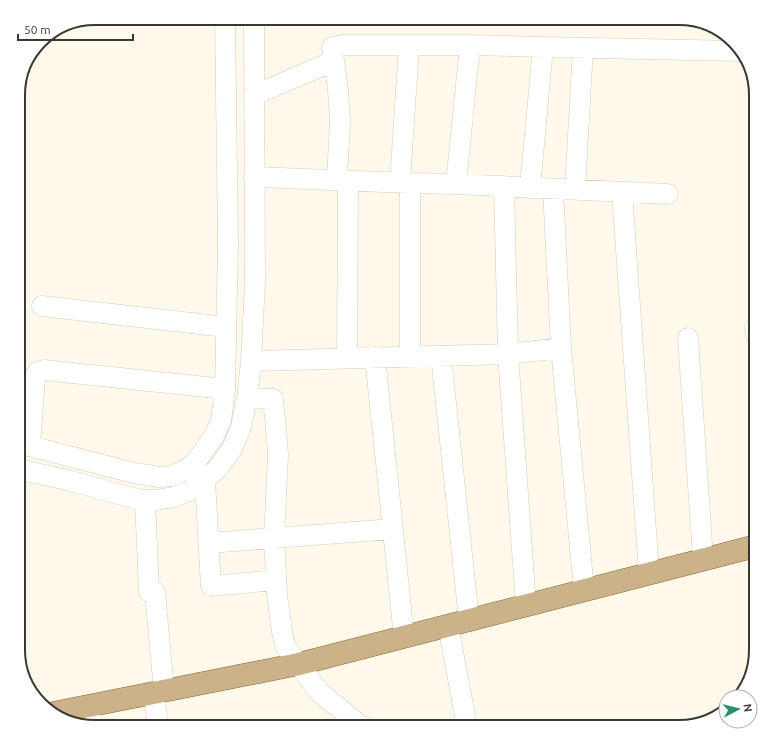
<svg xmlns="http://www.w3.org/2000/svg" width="774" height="745" font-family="Ubuntu,sans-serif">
  <rect width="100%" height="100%" fill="#fff9ec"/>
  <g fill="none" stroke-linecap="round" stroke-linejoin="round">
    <g stroke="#d3ccbc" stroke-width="21">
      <path id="minor" d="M543,47L739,51
        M334,61L338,90L340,121L337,180
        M254,95L334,61L332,47L343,45H470L543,47L530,188
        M254,177L410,183L456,184L668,194
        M400,183L409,46
        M456,184L470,45
        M504,186L508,354L526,606
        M553,189L561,348L584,590
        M575,190L583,48
        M622,192L649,573
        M42,306L226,327
        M755,327L756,336
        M688,338L703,559
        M410,356V183
        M441,356L469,620
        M375,357L404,637
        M347,358L348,181
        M251,361L508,354L561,348
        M247,398L273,399L276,428L278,455L274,538L277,594L282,632L286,647L319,692L360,725L365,727
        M18,443L134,473L160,477L172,476L183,471L195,463L214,436L221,421L225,389L228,243L225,18
        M30,446L35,378C36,372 38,371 44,370L225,389
        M18,469L71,481L140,500H156L174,497L191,490L205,480L218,468L232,449L241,427L247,398L251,361L255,282L254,18
        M205,480L211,586L276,580
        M145,500L149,592H155L164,691
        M208,543L393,529
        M448,625L467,727
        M154,693L158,727
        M89,706L92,726"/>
    </g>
    <g stroke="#836636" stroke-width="23">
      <path id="major" d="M53,713L299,664L756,546"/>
    </g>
    <use href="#minor" stroke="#fff" stroke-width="20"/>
    <use href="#major" stroke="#ccb288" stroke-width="22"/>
  </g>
  <path d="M0 0H774V745H0ZM95 25H679A70 70 0 0 1 749 95V650A70 70 0 0 1 679 720H95A70 70 0 0 1 25 650V95A70 70 0 0 1 95 25Z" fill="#fff" fill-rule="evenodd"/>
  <path fill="none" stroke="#3b3831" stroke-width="2" d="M95 25H679A70 70 0 0 1 749 95V650A70 70 0 0 1 679 720H95A70 70 0 0 1 25 650V95A70 70 0 0 1 95 25Z"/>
  <g transform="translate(738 709) rotate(83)"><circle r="19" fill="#ffffff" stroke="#b1afad"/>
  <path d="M0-3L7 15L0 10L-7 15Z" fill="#2d8e67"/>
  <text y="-6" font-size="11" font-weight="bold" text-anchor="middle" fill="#3b3831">N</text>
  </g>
  <path d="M18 34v6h115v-6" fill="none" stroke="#3b3831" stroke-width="2"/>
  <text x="24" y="34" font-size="12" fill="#3b3831" stroke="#ffffff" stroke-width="3" paint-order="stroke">50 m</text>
</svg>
